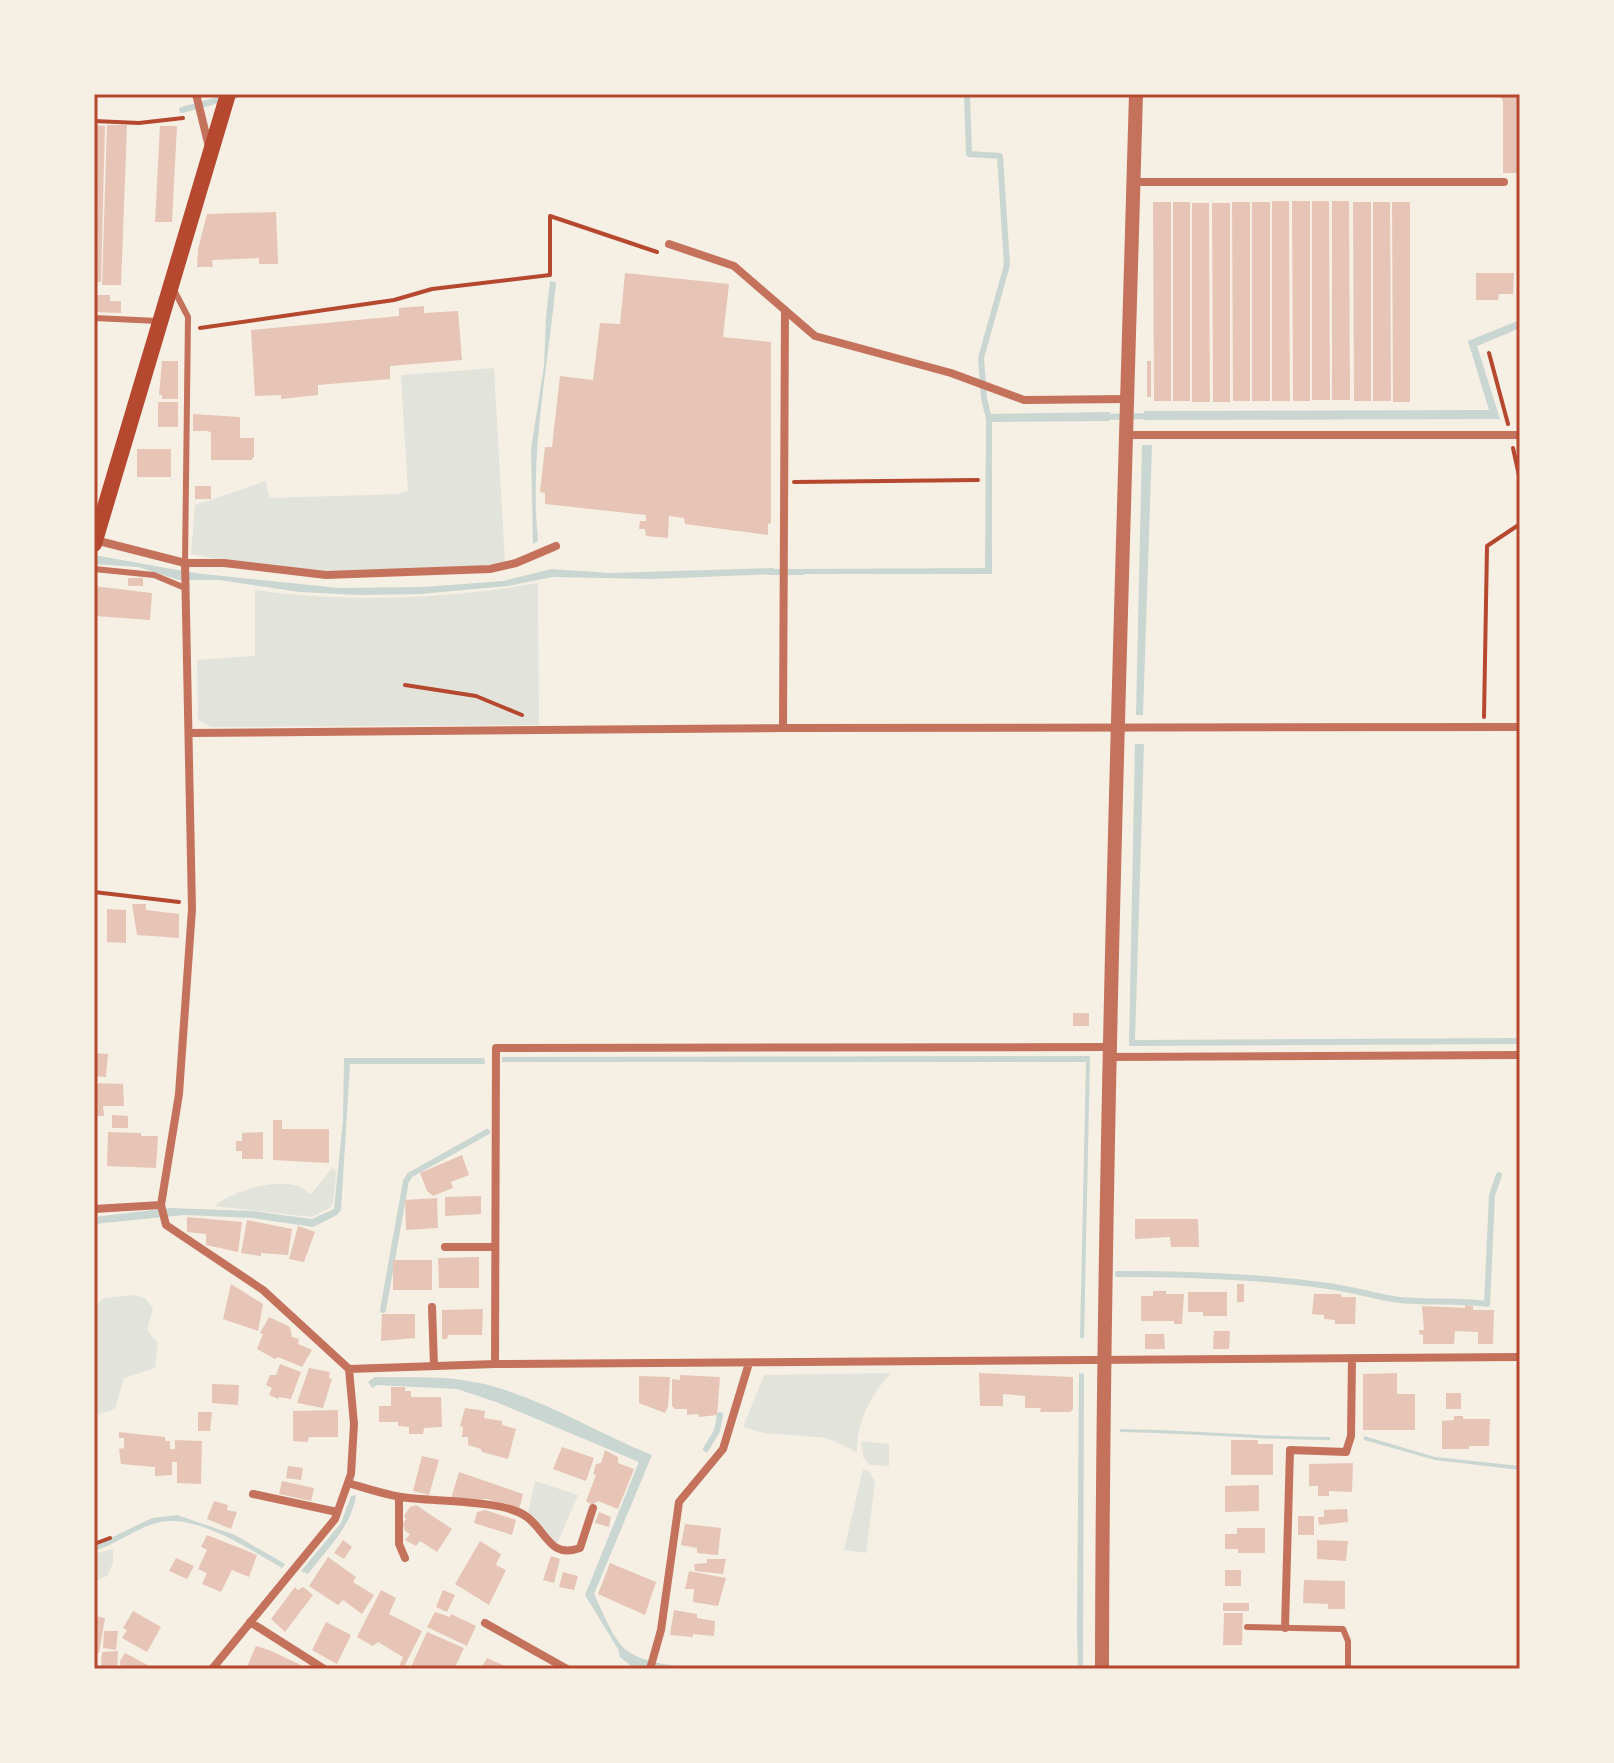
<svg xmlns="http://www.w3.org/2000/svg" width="1614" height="1763" font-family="'DejaVu Sans',sans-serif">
  <rect width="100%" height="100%" fill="#f6efe4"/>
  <path fill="#e2e4dc" d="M494,368L505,562C416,580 281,573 191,554L195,505L266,481L269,498L399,494L408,491L401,375Z
    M538,583L539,725L211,727L198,720L197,660L255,656V590C349,603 445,599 538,583Z
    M333,1167L336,1173L333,1204L330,1208L311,1217L214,1206C234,1191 269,1180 294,1185C300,1186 306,1191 311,1194Z
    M134,1295L145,1298L153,1308L147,1330L158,1343L155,1368L124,1378L115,1409L94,1416V1306L104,1298Z
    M891,1373C870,1396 857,1421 857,1452L827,1438L764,1433L743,1427L764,1375Z
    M861,1441L889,1444V1466L870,1465L863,1457Z
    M863,1469L869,1471L875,1482L866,1553L844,1550Z
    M535,1481L578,1495L557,1544L528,1512Z
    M113,1549V1563L107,1576L94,1581V1554Z"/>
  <path fill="#c9d6d2" d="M550,281L556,282C548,368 529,454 538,541L533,544L531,449L544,366L546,317Z
    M1520,320V328L1477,346L1500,419L1144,420V411L1489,410L1468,341Z
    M1110,412L1109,421L992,422V574H796L795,569L985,568L986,414Z
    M1142,445H1152L1143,715H1136Z
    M94,555L194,573L339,588L423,587L503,581L551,569L611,573L774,568L775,574L653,579L552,577L508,586L420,594L359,595L300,592L219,580H179L138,567L94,564Z
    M1135,744H1144L1135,1040L1520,1038V1044L1129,1046Z
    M1090,1056L1084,1338H1080L1086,1062H502V1057Z
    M344,1058H484L485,1064H350L341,1210L337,1215L313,1227L253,1218L184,1215L94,1224V1217L170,1208L252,1211L312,1219L334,1209L343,1120Z
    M1079,1373L1084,1374L1083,1669H1078L1077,1631Z
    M375,1377C407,1378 442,1375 474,1382C534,1393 595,1432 652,1455L594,1594C601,1608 613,1639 625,1649C648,1669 707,1668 736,1669H646L640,1667L635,1669L620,1657L618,1649L585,1595L639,1462L496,1402L457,1389L377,1385L372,1388L368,1382Z
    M1120,1429C1190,1430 1260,1437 1330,1437V1440C1260,1440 1191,1433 1120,1432Z
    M1364,1436L1435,1457L1520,1466V1470L1435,1460L1364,1440Z
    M356,1495C352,1526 326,1550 308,1574L301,1571L341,1523L351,1496Z
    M177,1515L235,1535L285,1564L282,1568C249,1549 195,1512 156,1523C135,1529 116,1544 94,1551V1546L152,1518Z"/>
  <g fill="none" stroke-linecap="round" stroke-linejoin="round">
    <path stroke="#c9d6d2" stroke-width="6" d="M967,94L969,154L1000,156L1007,265L981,358L984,398L989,419
      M182,110L240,94
      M1105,417L1150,416
      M769,572H802
      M1118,1274C1188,1274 1259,1276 1328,1286C1352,1289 1376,1297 1400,1300C1429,1303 1458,1300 1487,1304L1492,1195L1499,1175
      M383,1310L406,1181L410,1175L487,1132
      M706,1449L717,1431L720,1415"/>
  </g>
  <path fill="#e6c5b7" d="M1499,94H1520V173H1503V101Z
    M94,125L105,126L101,282H94Z
    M107,125H127L121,285H102Z
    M160,126H177L172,222H155Z
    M1272,201H1289L1290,401H1272Z
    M1292,201H1310V401H1293Z
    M1312,201H1329L1330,400H1312Z
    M1332,201H1349L1350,400H1332Z
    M1153,202H1171V401H1154Z
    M1173,202H1190V401H1173Z
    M1232,202H1250V401H1233Z
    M1252,202H1270V401H1252Z
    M1353,202H1371V401H1354Z
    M1373,202H1390L1391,401H1373Z
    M1392,202H1410V402H1393Z
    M1192,203H1209L1210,402H1192Z
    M1212,203H1230V402H1213Z
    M276,212L278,264H259V258L212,260L213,267H197L198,249L207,214Z
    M625,273L729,284L723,337L771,342V523L768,524V535L685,524L684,518L669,516L668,538L646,536L645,529H639L640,521H646V515L545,504V493L540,492L545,447H552L560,376L593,380L600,323L620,324Z
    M1476,273H1514L1513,294H1499L1498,300H1476Z
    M94,295H110V301H121V313L94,312Z
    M424,306V313L458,311L462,360L390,366V379L318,385V395L281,399V395L255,396L251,330L399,316V308Z
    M162,361H178V399H162V395H159Z
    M1147,361H1151V397H1147Z
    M158,402H178V427H158Z
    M193,414L240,417V438H254V457L251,460H211V433L208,431H193Z
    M137,449H171V477H137Z
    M195,486H211V499H195Z
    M128,578H143V586H128Z
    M94,586L152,593L150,620L95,616Z
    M132,904H146V910L179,914V938L137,935Z
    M107,909L126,910V943L107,942Z
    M1073,1013H1089V1026H1073Z
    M94,1053L108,1054L106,1077L94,1076Z
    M94,1083L123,1084L124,1106H103L104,1116H94Z
    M112,1115L128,1116V1128H112Z
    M273,1120H282V1129H329V1163L273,1160Z
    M108,1132L141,1133V1136H158L156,1168L107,1166Z
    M263,1132V1159H242V1151H236V1141H242V1133Z
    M462,1155L469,1175L451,1182L453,1188L433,1196L427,1191L420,1173Z
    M481,1196V1214L445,1216V1197Z
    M437,1198L438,1228L406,1230L405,1200Z
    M187,1217L242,1222L238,1252L206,1245V1234L187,1232Z
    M1135,1219H1198L1199,1247H1171L1170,1237L1135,1239Z
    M247,1220L292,1229L288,1255L261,1253V1256L241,1253Z
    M298,1226L315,1232L304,1262L289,1259Z
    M479,1257V1288H439L438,1258Z
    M393,1260H432V1290H393Z
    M231,1284L263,1304L258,1331L223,1319Z
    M1237,1284H1244V1302H1237Z
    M1153,1291H1166V1294H1184L1182,1324H1174V1321H1141V1296H1153Z
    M1188,1292H1227V1316H1203V1312H1188Z
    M1314,1294H1341V1297H1356L1355,1324H1335V1320L1324,1319V1315L1312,1314Z
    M1465,1305L1473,1306V1310H1494L1493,1344H1478V1332L1455,1331L1454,1344H1423V1335L1419,1334V1330H1424L1422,1306L1465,1308Z
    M483,1309L482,1335H448L447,1339H442V1310Z
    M382,1314H415V1338L381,1341Z
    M269,1317L290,1327L292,1337L299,1339L298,1344L312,1350L302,1367L278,1357L275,1359L257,1349L263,1334L260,1333Z
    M1214,1331H1230L1229,1349H1213Z
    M1145,1334H1164L1165,1349H1145Z
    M280,1364L301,1372L291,1399L279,1397L278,1399L269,1395L272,1388L266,1385L270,1375H276Z
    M309,1368L330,1372L329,1378L332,1379L323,1408L297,1403Z
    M979,1373L1073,1377V1409L1070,1412H1040L1041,1408H1025V1396L1003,1394V1406H980Z
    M1397,1373V1394H1415V1430H1363V1374Z
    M680,1375L720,1377L717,1415L699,1417L698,1414L687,1415V1409H675L672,1406V1379L680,1380Z
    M639,1376L670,1377L668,1407L665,1413L639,1403Z
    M212,1384L239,1385L238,1405L212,1403Z
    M391,1387H405V1391H411V1397H441L442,1427L424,1428L423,1434H409V1427L398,1426V1422H379V1406H391Z
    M1446,1393H1461V1409H1446Z
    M465,1408L485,1411L484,1418L502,1421V1425L516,1429L508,1459L482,1452L481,1449L468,1445V1437H462L463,1427L460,1426Z
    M338,1410V1437H309L308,1442L293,1441V1411Z
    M198,1412H212L210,1431H198Z
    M1454,1416H1463V1419H1490L1489,1446H1469V1449H1442V1421L1454,1420Z
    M119,1432L165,1437V1441H170V1449H175V1440L202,1441L201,1484L177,1483V1462H172V1475L155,1476V1467L121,1464L119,1449L124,1448V1438H119Z
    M1231,1440H1258V1444H1273V1475H1231Z
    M562,1447L594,1458L586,1481L553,1469Z
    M605,1450L618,1457V1463L634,1469L618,1509L598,1501L592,1505L586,1501L596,1475L593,1474L596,1464L601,1463Z
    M422,1456L439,1460L429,1495L413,1491Z
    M1353,1463L1352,1492L1329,1491V1496H1318V1486H1309V1464Z
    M288,1466L303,1468L301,1480L286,1478Z
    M459,1472L523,1494L519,1510L488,1499H451Z
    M282,1481L314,1488L311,1501L279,1494Z
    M1259,1485V1511L1225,1512V1486Z
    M214,1501L228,1505L227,1510L237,1512L231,1529L207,1519Z
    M416,1505L452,1529L437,1552L420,1541L416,1546L405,1540L410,1534L405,1531L403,1524L406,1519L404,1516L410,1507Z
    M1347,1509L1348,1522L1319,1525L1318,1517H1324V1510Z
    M485,1510L516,1520L512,1535L474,1523L477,1512Z
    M599,1512L611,1517L609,1527L595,1523Z
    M1298,1516H1314V1535H1298Z
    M685,1524L721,1528L718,1555L697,1553V1548L681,1545Z
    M1237,1528H1265V1553H1238V1549H1225V1534H1237Z
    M207,1535L257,1555L249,1577L232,1570L221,1592L202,1584L207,1573L198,1569L207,1550L201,1547Z
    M343,1540L352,1547L344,1559L334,1553Z
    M1317,1540L1348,1541L1346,1561L1317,1559Z
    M480,1541L501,1554L496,1565L506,1570L489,1605L455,1584Z
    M551,1556L560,1559L554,1583L543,1580Z
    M328,1557L356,1577L353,1582L374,1595L362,1614L343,1600L338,1605L309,1586Z
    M176,1558L194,1566L187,1579L169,1571Z
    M707,1559H726L723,1574L695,1571L694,1564L707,1563Z
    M610,1563L656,1582L645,1615L598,1594Z
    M1225,1570H1241V1586H1225Z
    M689,1571L726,1578L718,1606L693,1602L694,1589H685Z
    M563,1572L578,1576L574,1590L559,1587Z
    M1304,1580L1345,1581V1609H1328V1604L1303,1603Z
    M295,1587L298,1590L303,1587L313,1595L285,1632L271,1619Z
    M381,1590L396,1598L389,1614L422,1631L403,1669H398L403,1657L378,1642L373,1646L357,1637Z
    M443,1590L455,1595L447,1612L436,1607Z
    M1223,1603H1249V1611H1223Z
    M674,1610L697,1614V1618L715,1621L714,1636L693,1634V1637L670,1635Z
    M133,1611L161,1627L147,1652L122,1638L127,1630L123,1628Z
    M435,1612L450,1617L451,1614L476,1626L467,1646L427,1627Z
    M1224,1613H1243L1242,1645H1223Z
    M94,1616L105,1618L99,1653H94Z
    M326,1622L351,1635L337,1664L312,1650Z
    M104,1631H118L116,1650L103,1648Z
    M427,1632L464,1648L454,1669H410Z
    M256,1646L269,1650L301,1665L298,1669H246Z
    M118,1651L117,1669H101L102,1652Z
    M125,1653L155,1669H121L120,1661Z
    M487,1658L505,1666L503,1669H481Z"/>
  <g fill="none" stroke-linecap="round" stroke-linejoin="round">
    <path stroke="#b5482f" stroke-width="4" d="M94,121L139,123L183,118
      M200,328L394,300L432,289L550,275V216L657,252
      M1489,353L1508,424
      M1513,448L1520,480
      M794,482L978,480
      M405,685L476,696L522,715
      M1484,717L1487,546L1520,524
      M94,892L179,902
      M94,1544L110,1538"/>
    <path stroke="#c5725c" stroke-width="6" d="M174,290L188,317L185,563
      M94,318L158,321
      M94,569L154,575L185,588
      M1247,1627L1343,1629L1348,1641V1669"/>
    <path stroke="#c5725c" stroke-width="8" d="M196,94L209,147
      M1133,182H1504
      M669,244L734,266L815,336L951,373L1024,400L1127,399
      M1126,435H1520
      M95,540L185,563H224L326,575L490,569L516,563L556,546
      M185,563L192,909L179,1094L161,1205L166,1225L263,1290L349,1369L354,1424L351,1474L335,1519L212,1669
      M783,728L785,310
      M190,733L783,728L1520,727
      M1109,1057L1520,1055
      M94,1209L161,1205
      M445,1247H495
      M432,1307L434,1366
      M495,1364L496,1048L1109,1047
      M349,1369L495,1364L1520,1357
      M348,1483C365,1488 383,1494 401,1497C432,1502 504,1499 527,1517C547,1532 550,1559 580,1548L593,1508
      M253,1494L337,1512
      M399,1497V1544L405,1558
      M250,1622L324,1669
      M485,1623L567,1669
      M1285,1628L1290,1450L1346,1452L1351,1436L1352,1358
      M650,1669L661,1630L679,1502L723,1449L749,1363"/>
    <path stroke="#c5725c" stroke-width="14" d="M1102,1669C1103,1144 1121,619 1136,94"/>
    <path stroke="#b5482f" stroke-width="16" d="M94,544L228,94"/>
  </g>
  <rect width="1614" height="1763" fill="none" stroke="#f6efe4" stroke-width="192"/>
  <rect x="96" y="96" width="1422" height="1571" fill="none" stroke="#b5482f" stroke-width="3"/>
</svg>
